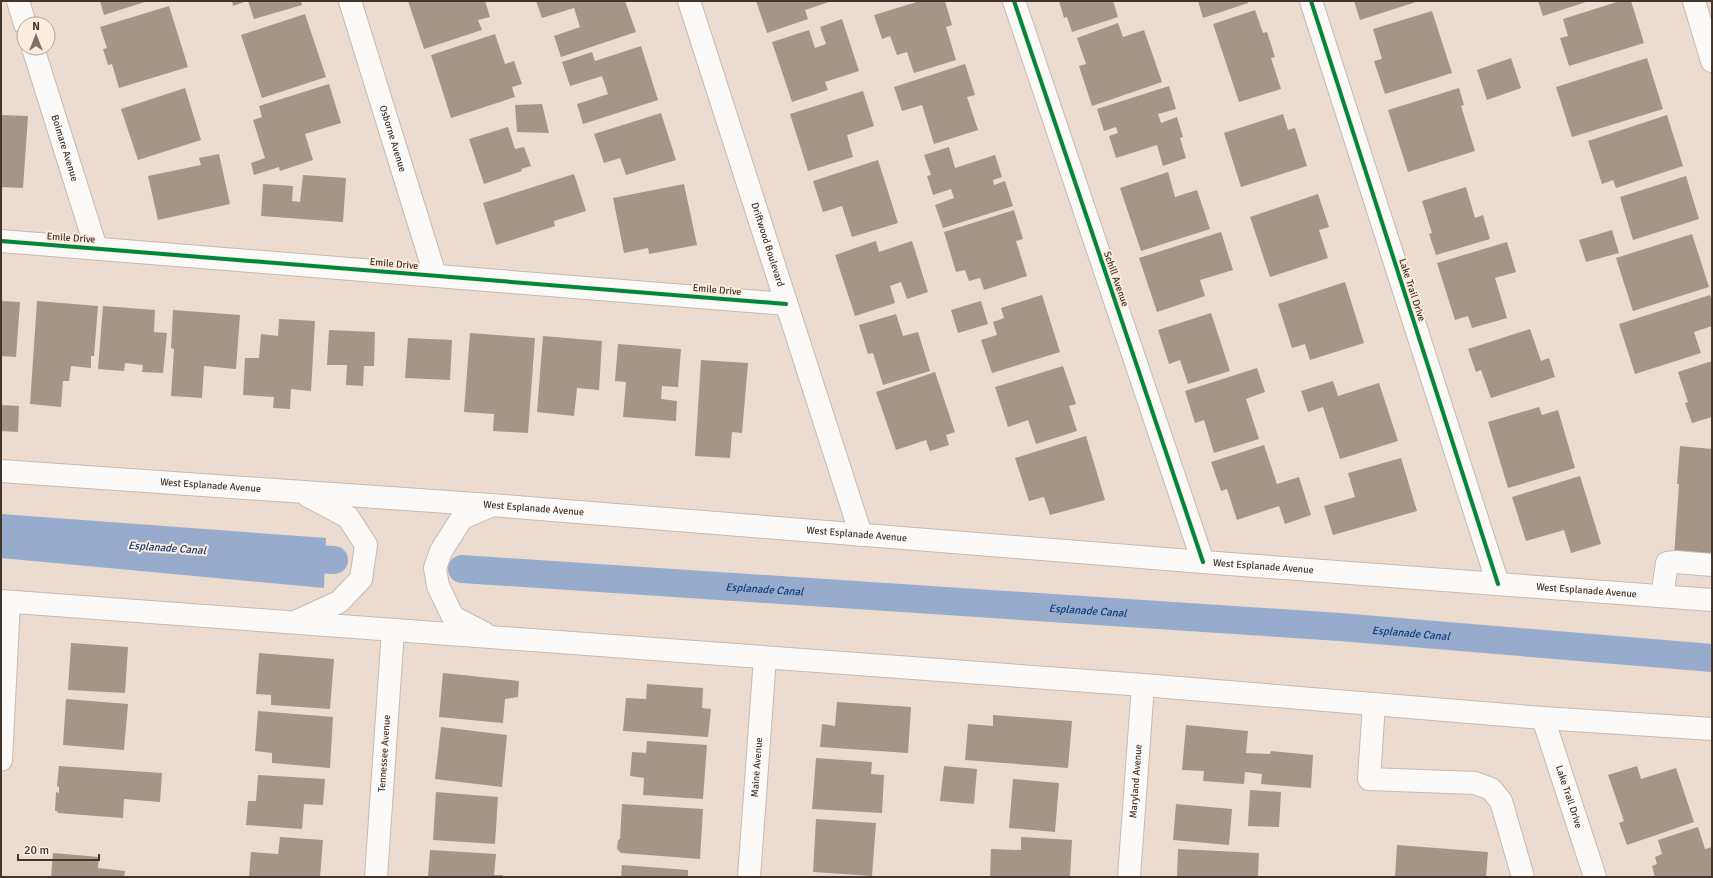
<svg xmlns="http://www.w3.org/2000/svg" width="1713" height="878" font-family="Signika,sans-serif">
  <rect width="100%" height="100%" fill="#ecdcd0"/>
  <path fill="#97accc" d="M1,514L326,538L324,588L1,558Z"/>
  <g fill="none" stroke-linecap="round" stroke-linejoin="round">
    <g stroke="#97accc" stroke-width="28">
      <path d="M287,557L334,560"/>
      <path id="s1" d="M462,569L1340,627L1712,658"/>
    </g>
  </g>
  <path fill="#a49585" d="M100,1H148L104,15Z
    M232,1H247L233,6Z
    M248,1H301L302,5L254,19Z
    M408,1H485L490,17L478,20L482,30L424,49Z
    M536,1H625L636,32L561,57L554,36L580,27L574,8L542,18Z
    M756,1H832L805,10L808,19L767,33Z
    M920,1H945L952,25L946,27L956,60L914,73L907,52L897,55L890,36L882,39L874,15Z
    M1059,1H1113L1118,17L1072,32L1067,17L1064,18Z
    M1198,1H1248V3L1203,18Z
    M1354,1H1419L1360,20Z
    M1538,1H1589L1543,16Z
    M1620,1H1631L1644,43L1569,66L1560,38L1568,36L1563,19Z
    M169,6L188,67L119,88L112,64L108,65L103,49L107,48L100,27Z
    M1255,10L1263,33L1267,32L1275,57L1271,58L1281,89L1239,102L1213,24Z
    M1432,11L1452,73L1385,94L1374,61L1382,59L1373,29Z
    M305,14L326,77L262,98L241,35Z
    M842,19L859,71L825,82L828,90L792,102L772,42L809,30L815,48L826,44L820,27Z
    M1118,23L1123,37L1144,30L1162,82L1092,106L1079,66L1086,64L1077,38Z
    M495,34L505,64L514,61L522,84L512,87L515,97L451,118L431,55Z
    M641,46L658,100L583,124L577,104L608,94L602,76L570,86L562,62L592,52L595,61Z
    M1511,58L1521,88L1487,100L1477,70Z
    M1647,58L1663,109L1572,137L1556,87Z
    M965,64L975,95L967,97L978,130L934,144L922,105L902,111L894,87Z
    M329,84L341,123L305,134L313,160L280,171L279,167L254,175L251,163L265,158L253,120L262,117L259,106Z
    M1169,86L1176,109L1158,114L1161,123L1177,117L1183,137L1180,138L1186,158L1163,166L1157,145L1116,158L1109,136L1118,133L1116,127L1104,131L1097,109Z
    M185,88L201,140L138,160L121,109Z
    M1459,88L1464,105L1461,106L1475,151L1408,172L1388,110Z
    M863,91L874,126L847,135L853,157L808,171L790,114Z
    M542,104L549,133L517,132L515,105Z
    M661,113L676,160L626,175L620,158L604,163L594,134Z
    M1283,114L1288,130L1295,128L1307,166L1241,187L1224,133Z
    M1,115L28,116L23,188L1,187Z
    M1667,115L1683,166L1616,188L1613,180L1602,184L1588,141Z
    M508,127L515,149L524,147L531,166L521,169L522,171L484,184L469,139Z
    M949,147L955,168L995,155L1002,177L993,180L994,185L1005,181L1013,206L943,228L935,205L954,198L951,189L933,195L927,176L931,175L924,155Z
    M219,154L230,204L158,220L148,176L201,165L199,158Z
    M878,160L898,223L852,237L842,206L823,212L813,181Z
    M1168,172L1175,197L1197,190L1210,229L1141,251L1120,188Z
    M574,174L586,211L554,221L555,226L496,245L483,203Z
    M303,175L346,178L343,222L261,216L263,184L293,186L292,201L300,202Z
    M1686,176L1699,219L1633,240L1620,197Z
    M684,184L697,245L649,254L648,248L624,253L613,198Z
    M1466,187L1475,218L1483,215L1490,239L1436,255L1429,234L1432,233L1422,201Z
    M1318,194L1329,227L1319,230L1328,258L1270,277L1250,217Z
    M1014,210L1023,239L1016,241L1027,276L984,290L980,278L969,281L965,270L956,272L944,232Z
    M1612,230L1619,253L1586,262L1579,240Z
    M1221,232L1233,270L1200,280L1205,296L1157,312L1139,258Z
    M1692,234L1709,287L1633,311L1616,258Z
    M876,241L879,252L912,241L928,292L907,299L901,282L890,286L895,303L855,316L835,255Z
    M1507,242L1516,272L1495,278L1507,318L1472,328L1468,316L1455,320L1437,263Z
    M1345,282L1364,343L1310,360L1305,344L1292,348L1278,304Z
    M1042,295L1060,352L992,373L981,340L997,335L993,322L1004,318L1001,308Z
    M1710,295L1712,302V326L1694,332L1701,353L1635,374L1619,324Z
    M1,301L20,302L16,357L1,356Z
    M37,301L98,306L94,356H91V368L71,366L69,381H63L61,407L30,404Z
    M981,301L988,324L958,333L951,310Z
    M103,306L155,310L154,332L167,333L163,373L142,372L143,365L125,363L124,371L98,369Z
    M173,310L240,315L236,369L204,366L202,398L171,396L174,349L171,348Z
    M1211,313L1230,371L1188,384L1180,360L1169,364L1158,330Z
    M896,314L903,336L918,332L930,371L883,385L873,353L868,354L859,325Z
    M279,319L315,321L311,391L291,389L290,409L273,408L274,397L243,395L245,358H259L261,334L278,336Z
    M1530,329L1541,361L1549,358L1555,377L1491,398L1481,370L1476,372L1468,349Z
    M329,330L375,332L374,366H364L363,386L346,385L347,365H327Z
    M470,333L535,338L528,433L493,431L494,414L464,412Z
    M543,336L602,341L599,390L577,388L574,416L537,412Z
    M408,338L452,340L450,380L405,378Z
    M618,344L681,349L678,387L662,386L661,399L677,401L676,421L623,417L626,382L615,381Z
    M701,360L748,363L742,433L732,432L730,458L695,456Z
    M1712,361V417L1692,423L1685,403L1688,402L1678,372Z
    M1063,366L1076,404L1069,406L1077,431L1036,444L1028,420L1008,427L995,387Z
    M1257,368L1265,392L1246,399L1259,439L1214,453L1204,420L1195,423L1185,391Z
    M935,372L955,432L946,435L949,445L930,451L926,440L896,450L876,392Z
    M1333,381L1338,396L1379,383L1398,441L1340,459L1323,407L1308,412L1301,391Z
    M1,405L19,406L18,432L1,431Z
    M1539,407L1542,415L1558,410L1575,468L1508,488L1488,422Z
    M1086,436L1105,500L1050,515L1044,497L1029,501L1015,458Z
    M1264,445L1277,484L1299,477L1311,515L1285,524L1279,506L1237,520L1227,489L1221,491L1211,462Z
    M1680,446L1712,449V560L1674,557L1679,484H1677Z
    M1401,458L1417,511L1333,535L1324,506L1355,497L1348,473Z
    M1580,476L1601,544L1571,553L1564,530L1526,541L1512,497Z
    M71,643L128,647L125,693L68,690Z
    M259,653L334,659L330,709L271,705V695L256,694Z
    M443,673L519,681L518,697L505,699L503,723L439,717Z
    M647,684L703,688L702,708L711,709L708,737L623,731L626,698L646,699Z
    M66,699L128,704L124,750L63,745Z
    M837,702L911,707L908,753L820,747L822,724L835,726Z
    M258,711L333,717L330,768L272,763V753L255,751Z
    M993,715L1072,721L1068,768L965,760L968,724L993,726Z
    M1186,725L1248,731L1246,753L1270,754L1271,751L1313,755L1311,788L1261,784L1262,774L1245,772L1244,784L1203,781L1204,771L1182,770Z
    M441,727L507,735L502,787L435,779Z
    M647,741L707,745L703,799L643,795L644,778L630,776L632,752L646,753Z
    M816,758L872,762L871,774L884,775L882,813L812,809Z
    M59,766L162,773L160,802L124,799L123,818L57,813L58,811H55L56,792L59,793V787L57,786Z
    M944,766L977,769L974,804L940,801Z
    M1637,766L1641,779L1676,768L1694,822L1627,845L1619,823L1624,821L1608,775Z
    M258,775L325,779L323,805L304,804L302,829L246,825L248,801H256Z
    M1013,779L1059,783L1055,832L1009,828Z
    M1250,790L1281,792L1279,827L1248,826Z
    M436,792L498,797L495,844L433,840Z
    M622,804L703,809L700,859L621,853L617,849L618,840L620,839Z
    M1176,804L1232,809L1229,845L1173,840Z
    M816,819L876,823L872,876L813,872Z
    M1698,827L1705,849L1712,847L1711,877H1655L1652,866L1657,864L1655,857L1662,854L1658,840Z
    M280,837L323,840L320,877H249L251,852L278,854Z
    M1021,837L1072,840L1070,877H990L991,849L1021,850Z
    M1397,845L1488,852L1486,877H1395Z
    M1178,849L1259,853L1258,877H1177Z
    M430,850L496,854L494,875H503V877H428Z
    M53,853L99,857L98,868L125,871L124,877H51Z
    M622,865L688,870V877H621Z"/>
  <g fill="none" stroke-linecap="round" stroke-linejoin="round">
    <g stroke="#c6b9b0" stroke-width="24">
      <g id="minor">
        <path d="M18,1L25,24"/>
        <path id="s2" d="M350,1L435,275"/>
        <path id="s3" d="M689,1L861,535"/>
        <path d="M1014,1L1203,562"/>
        <path d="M1311,1L1498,584"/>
        <path d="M1694,1L1712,61"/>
        <path id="s4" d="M33,48L96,248"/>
        <path d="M1,241L786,304"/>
        <path d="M1662,596L1667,563L1676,562L1712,565"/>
        <path d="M1374,704L1369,779L1475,783L1491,789L1501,801L1523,877"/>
        <path id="s5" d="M1543,718L1595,877"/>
        <path d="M1,760L9,602"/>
        <path id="s6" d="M376,877L393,630"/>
        <path id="s7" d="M749,877L765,658"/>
        <path id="s8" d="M1129,877L1143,685"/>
      </g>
    </g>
    <g stroke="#c6b9b0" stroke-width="24">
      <g id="major">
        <path id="s9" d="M1,471L491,505L1203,562L1712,600"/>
        <path d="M1,601L1143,685L1543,718L1712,729"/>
        <path d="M295,622L339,602L361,579L366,545L348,517L308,496"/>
        <path d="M484,633L453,617L438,586L435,568L441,551L462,518L488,507"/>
      </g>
    </g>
    <use href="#minor" stroke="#fcfaf8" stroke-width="22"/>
    <use href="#major" stroke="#fcfaf8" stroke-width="22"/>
    <g stroke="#fdebdc" stroke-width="6">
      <path id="cycleway" d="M1014,1L1203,562
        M1311,1L1498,584
        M1,241L786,304"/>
    </g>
    <use href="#cycleway" stroke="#00873e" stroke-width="4"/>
  </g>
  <g text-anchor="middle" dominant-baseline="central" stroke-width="4" stroke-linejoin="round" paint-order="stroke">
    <g font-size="10" fill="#41352c" stroke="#fdebdc">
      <text stroke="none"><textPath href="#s2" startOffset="144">Osborne Avenue</textPath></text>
      <text stroke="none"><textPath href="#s4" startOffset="105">Boimare Avenue</textPath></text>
      <text transform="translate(71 238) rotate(4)">Emile Drive</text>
      <text stroke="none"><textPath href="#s3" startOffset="256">Driftwood Boulevard</textPath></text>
      <text transform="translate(394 264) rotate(5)">Emile Drive</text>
      <text transform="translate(1116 279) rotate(71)">Schill Avenue</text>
      <text transform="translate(717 290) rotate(5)">Emile Drive</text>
      <text transform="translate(1412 290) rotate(72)">Lake Trail Drive</text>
      <text stroke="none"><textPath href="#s9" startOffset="210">West Esplanade Avenue</textPath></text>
      <text stroke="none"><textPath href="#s9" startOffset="534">West Esplanade Avenue</textPath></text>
      <text stroke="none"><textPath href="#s9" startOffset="858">West Esplanade Avenue</textPath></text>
      <text stroke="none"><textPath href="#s9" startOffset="1266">West Esplanade Avenue</textPath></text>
      <text stroke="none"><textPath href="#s9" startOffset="1590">West Esplanade Avenue</textPath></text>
      <text stroke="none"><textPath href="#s6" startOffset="124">Tennessee Avenue</textPath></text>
      <text stroke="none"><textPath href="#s7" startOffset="110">Maine Avenue</textPath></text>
      <text stroke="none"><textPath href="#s8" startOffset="96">Maryland Avenue</textPath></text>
      <text stroke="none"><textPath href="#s5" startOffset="83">Lake Trail Drive</textPath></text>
    </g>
    <g font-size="11" font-style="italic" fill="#0d3b79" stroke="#fdebdc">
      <text transform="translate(167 548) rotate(4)">Esplanade Canal</text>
      <text stroke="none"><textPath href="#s1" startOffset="303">Esplanade Canal</textPath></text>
      <text stroke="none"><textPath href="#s1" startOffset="627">Esplanade Canal</textPath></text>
      <text stroke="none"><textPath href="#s1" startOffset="951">Esplanade Canal</textPath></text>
    </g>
  </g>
  <rect width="1713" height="878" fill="none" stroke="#41352c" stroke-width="4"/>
  <g transform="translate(36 36)"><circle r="19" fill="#fdebdc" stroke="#b2a296"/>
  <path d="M0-3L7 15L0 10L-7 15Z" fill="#7d6f65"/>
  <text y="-6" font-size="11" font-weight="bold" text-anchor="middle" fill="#41352c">N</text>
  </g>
  <path d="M18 854v6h81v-6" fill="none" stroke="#41352c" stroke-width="2"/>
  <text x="24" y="854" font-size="12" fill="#41352c" stroke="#fdebdc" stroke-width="3" paint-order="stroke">20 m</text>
</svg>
